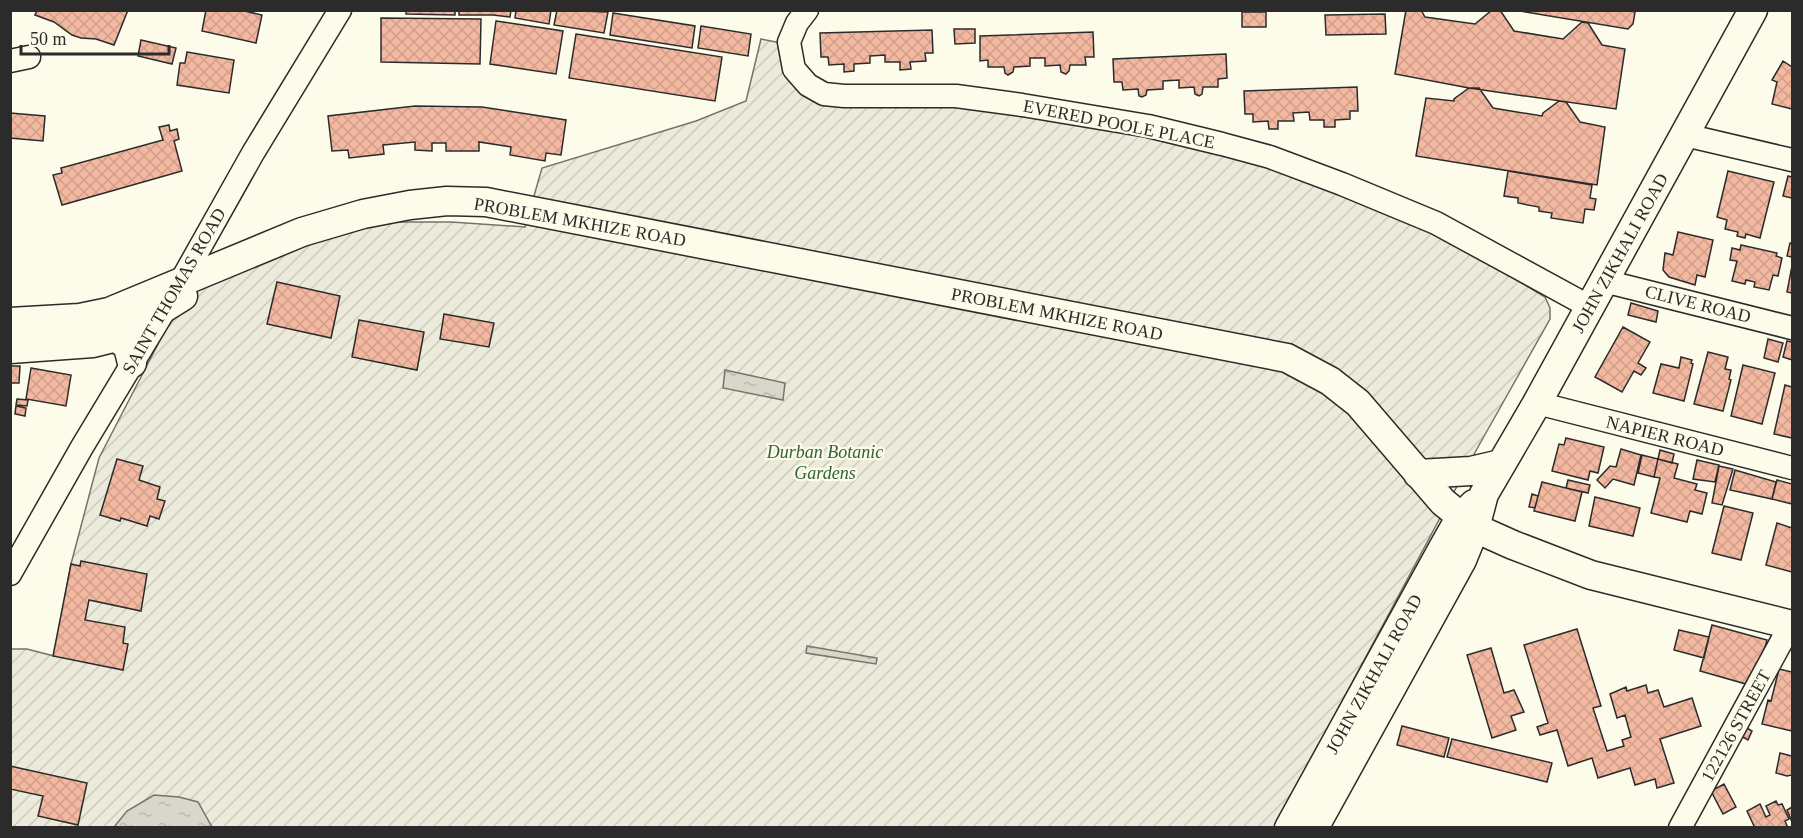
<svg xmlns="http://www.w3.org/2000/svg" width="1803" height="838" font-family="'Times New Roman',serif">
  <defs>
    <pattern id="garden-furrows" width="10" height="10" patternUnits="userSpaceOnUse" patternTransform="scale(1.5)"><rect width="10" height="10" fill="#ecebdb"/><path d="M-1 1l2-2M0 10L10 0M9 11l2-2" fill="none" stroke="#cbcabc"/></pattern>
    <pattern id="water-ripples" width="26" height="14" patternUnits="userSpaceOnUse" patternTransform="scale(1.5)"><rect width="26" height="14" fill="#d8d7c9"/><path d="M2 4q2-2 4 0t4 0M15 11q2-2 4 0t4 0" fill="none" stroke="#bab9ad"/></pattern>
    <pattern id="building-cross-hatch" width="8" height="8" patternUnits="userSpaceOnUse" patternTransform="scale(1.5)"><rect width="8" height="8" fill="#f2b8a0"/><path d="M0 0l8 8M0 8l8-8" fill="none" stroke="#d09e8a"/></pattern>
  </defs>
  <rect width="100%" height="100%" fill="#fdfbea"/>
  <path fill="url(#garden-furrows)" stroke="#74746e" stroke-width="1.5" d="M761,39L786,44L802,85L890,98L1175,135L1412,217L1545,297L1550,308V319L1478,447L1275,827H11L10,649H27L54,656L71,564L99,458L185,292L358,222H451L525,227L542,168L696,121L746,101Z"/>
  <path fill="url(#water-ripples)" stroke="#74746e" stroke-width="1.5" d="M725,370L785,383L783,400L723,388Z
    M807,646L877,658L876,664L806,653Z
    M154,795L179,797L198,802L212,827H114L127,811Z"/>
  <path fill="url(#building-cross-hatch)" stroke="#2b2b2b" stroke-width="1.5" d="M37,10H128L114,45L96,39L81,38L72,35L54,22L35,15Z
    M206,10H240L262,15L256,43L202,31Z
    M406,10H455V15L406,14Z
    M459,10H511L510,17L493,15H459Z
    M516,10H551L549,24L515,18Z
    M557,10L608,12L604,33L554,25Z
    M1406,10H1421L1425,17L1475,24L1492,10H1500L1514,31L1563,39L1582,22L1588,23L1602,45L1625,49L1616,109L1469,88L1395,74Z
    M1514,10H1628L1635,12L1633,24L1628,29Z
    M1242,12H1266V27H1242Z
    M613,13L695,26L692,48L610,35Z
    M1385,14L1386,34L1326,35L1325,15Z
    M381,18L481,19L480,64L381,62Z
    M496,21L563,31L556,74L490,64Z
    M701,26L751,34L748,56L698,48Z
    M954,29H975V43L955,44Z
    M932,30L933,53H925L926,61L910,62L911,69L900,70V62H885V55L870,56V63L854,64V71L844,72V64L829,65L828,57H821L820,33Z
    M1093,32L1094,57H1085L1086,65H1070L1069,71L1066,74L1061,72L1060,65L1045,66V58H1030V66L1014,67L1013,72L1008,75L1005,73L1004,67H988V60L980,61V36Z
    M576,34L722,57L715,101L569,78Z
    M141,40L176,48L172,64L138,56Z
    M187,52L234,60L229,93L177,85L180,63H185Z
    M1226,54L1227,78L1218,79V87H1203L1202,94L1199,96L1195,94L1194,87L1179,88V80L1163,81V89L1147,90L1146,95L1142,97L1139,96L1138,89L1123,90L1122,82H1114L1113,59Z
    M1783,61L1792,67V109L1772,104L1777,82L1772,80Z
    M1357,87L1358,111H1350V119L1335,120V127H1324V120H1310L1309,112L1293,113L1294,121H1278V129H1269L1268,121L1253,122V114H1245L1244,91Z
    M1469,88H1479L1493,108L1542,116L1543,113L1559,101L1566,102L1580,122L1605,127L1597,185L1416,156L1426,98L1454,101V99Z
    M415,106L482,107L566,120L561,155L546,153L545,161L510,155L511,147L479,142V151H446V143H432V151L415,150V142L383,145L384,154L349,158L348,150L332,151L328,116Z
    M10,113L45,116L43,141L10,138Z
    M169,125L170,131L177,129L179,139L174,141L182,171L62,205L53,175L62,173L61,168L163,140L159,127Z
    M1508,171L1592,185L1590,198L1596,199L1594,210L1585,209L1583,223L1551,218L1552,213L1539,211V207L1518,203V198L1504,196Z
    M1728,171L1774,182L1760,238L1746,234L1745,238L1737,236L1738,232L1725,229L1727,220L1717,217Z
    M1788,176L1792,177V198L1783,196Z
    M1678,232L1713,240L1705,277L1697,275L1695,285L1669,277L1663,270L1665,253L1673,255Z
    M1790,243H1792V257L1787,256Z
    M1741,245L1777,253L1776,256L1782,258L1778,276L1773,275L1769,290L1754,287L1755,282L1746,280L1745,284L1732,281L1737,261L1730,260L1732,248L1740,250Z
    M1792,266V293L1787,292Z
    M277,282L340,296L331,338L267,324Z
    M1631,303L1658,311L1656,322L1628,315Z
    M444,314L494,323L489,347L440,339Z
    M359,320L424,332L417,370L352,357Z
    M1623,327L1650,342L1638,363L1646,368L1641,375L1634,371L1622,392L1595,377Z
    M1768,339L1783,343L1778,362L1764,358Z
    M1787,341L1792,342V360L1783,357Z
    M1708,352L1728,357L1725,369L1731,370L1729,379L1731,380L1723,411L1694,404Z
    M1681,357L1692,360L1691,363L1693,364L1684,401L1653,393L1661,364L1679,368Z
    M1743,365L1775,373L1762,424L1731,416Z
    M10,366H20L19,383H10Z
    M31,368L71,375L66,406L26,399Z
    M1785,385L1792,387V438L1774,434Z
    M17,399L28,400L27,406L16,405Z
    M16,406L26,408L25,416L15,414Z
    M1566,438L1604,447L1598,473L1590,471L1588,480L1552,471L1559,444L1564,445Z
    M1621,449L1641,455L1634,485L1613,479L1605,488L1597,480L1610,466L1616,467Z
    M1660,450L1674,454L1672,463L1658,459Z
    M1642,455L1658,459L1654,477L1638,473Z
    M117,459L143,466L139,480L160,487L157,499L165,501L159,519L150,516L147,526L121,518L120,521L100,515Z
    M1658,459L1678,464L1674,478L1697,484L1695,490L1707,493L1702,514L1690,511L1687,522L1651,513L1660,478L1654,477Z
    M1697,460L1719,465L1715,482L1693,479Z
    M1719,466L1733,469L1722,505L1712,503Z
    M1735,470L1776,482L1772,499L1730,490Z
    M1568,480L1590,485L1588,493L1566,488Z
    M1777,480L1792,484V504L1772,499Z
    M1542,482L1582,492L1575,521L1534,511Z
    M1532,494L1538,496L1535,508L1529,507Z
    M1595,497L1640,508L1633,536L1589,526Z
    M1724,506L1753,513L1741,560L1712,553Z
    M1777,523L1792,528V572L1766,565Z
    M81,561L147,574L141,611L89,600L85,620L125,627L123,643L128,644L123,670L53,656L71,564L80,566Z
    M1712,625L1767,640L1764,651L1746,684L1700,671Z
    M1577,629L1601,706L1593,708L1607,751L1624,746L1622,740L1631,737L1625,715L1617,718L1610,694L1626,687L1627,691L1646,685L1648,693L1658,690L1664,707L1692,698L1701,726L1660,739L1674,783L1657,788L1655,779L1635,785L1630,768L1598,778L1592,758L1568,766L1557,730L1540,735L1537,727L1548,723L1524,645Z
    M1679,630L1709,637L1704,658L1674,650Z
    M1491,648L1504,693L1514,690L1524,712L1511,716L1516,730L1492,738L1467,655Z
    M1779,669L1792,672V731L1762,724L1768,700L1771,701Z
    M1740,724L1752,731L1748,740L1735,733Z
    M1402,726L1449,738L1444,757L1397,745Z
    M1452,739L1552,763L1547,782L1447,757Z
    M1780,753L1792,756V775L1787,776L1776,773Z
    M10,766L87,783L78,825L38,816L43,796L10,789Z
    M1724,784L1736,807L1723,814L1711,791Z
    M1776,801L1778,805L1782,804L1789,819L1785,821L1788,828H1755L1747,811L1760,804L1766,817L1770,815L1766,806Z
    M1792,807V822L1787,810Z"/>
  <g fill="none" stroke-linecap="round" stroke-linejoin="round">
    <g stroke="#2b2b2b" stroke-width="25">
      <path id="minor" d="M807,10L797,23L789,42L794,69L808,85L824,94L844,96H956L1022,105L1148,126L1222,144L1270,157L1342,184L1436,223L1590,307
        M10,61L29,57
        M1685,135L1792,160
        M1604,281L1792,328
        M1537,403L1792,468
        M10,574L82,447L167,306L253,153L340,10
        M1680,828L1791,624"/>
    </g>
    <g stroke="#2b2b2b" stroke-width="31">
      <path id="major" d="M10,322L80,318L109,312L302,232L363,214L410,205L447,201L486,202L1287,358L1330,381L1358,403L1443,502L1475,528L1513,545L1591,575L1792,625
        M117,337L128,347L132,363
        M10,349L93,343L117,337L183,296
        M1418,474L1471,471L1501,464
        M1289,828L1443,548L1460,518L1474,504
        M1314,828L1462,560L1475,528L1484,494L1537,403L1753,10"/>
    </g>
    <use href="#minor" stroke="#fdfbea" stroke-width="22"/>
    <use href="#major" stroke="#fdfbea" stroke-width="28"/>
  </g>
  <g text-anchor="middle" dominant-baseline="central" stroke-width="4.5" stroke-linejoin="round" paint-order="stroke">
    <g font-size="18" fill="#2b2b2b" stroke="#fdfbea">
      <text transform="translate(1119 124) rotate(11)">EVERED POOLE PLACE</text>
      <text transform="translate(580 222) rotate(10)">PROBLEM MKHIZE ROAD</text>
      <text transform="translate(1620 253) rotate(-61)">JOHN ZIKHALI ROAD</text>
      <text transform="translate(174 291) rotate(-60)">SAINT THOMAS ROAD</text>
      <text transform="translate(1698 304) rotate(14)">CLIVE ROAD</text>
      <text transform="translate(1057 314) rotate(11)">PROBLEM MKHIZE ROAD</text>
      <text transform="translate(1665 436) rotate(14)">NAPIER ROAD</text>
      <text transform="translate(1374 674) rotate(-61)">JOHN ZIKHALI ROAD</text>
      <text transform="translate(1736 726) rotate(-61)">122126 STREET</text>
    </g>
    <g font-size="18" font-style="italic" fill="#34623c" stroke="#fdfbea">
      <text x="825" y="452">Durban Botanic<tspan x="825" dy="21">Gardens</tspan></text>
    </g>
  </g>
  <rect width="1803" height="838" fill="none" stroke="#2b2b2b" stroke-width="24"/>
  <path d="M21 45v9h148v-9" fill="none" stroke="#2b2b2b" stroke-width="3"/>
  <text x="30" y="45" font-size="18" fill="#2b2b2b" stroke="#fdfbea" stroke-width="4.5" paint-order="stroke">50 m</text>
</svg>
